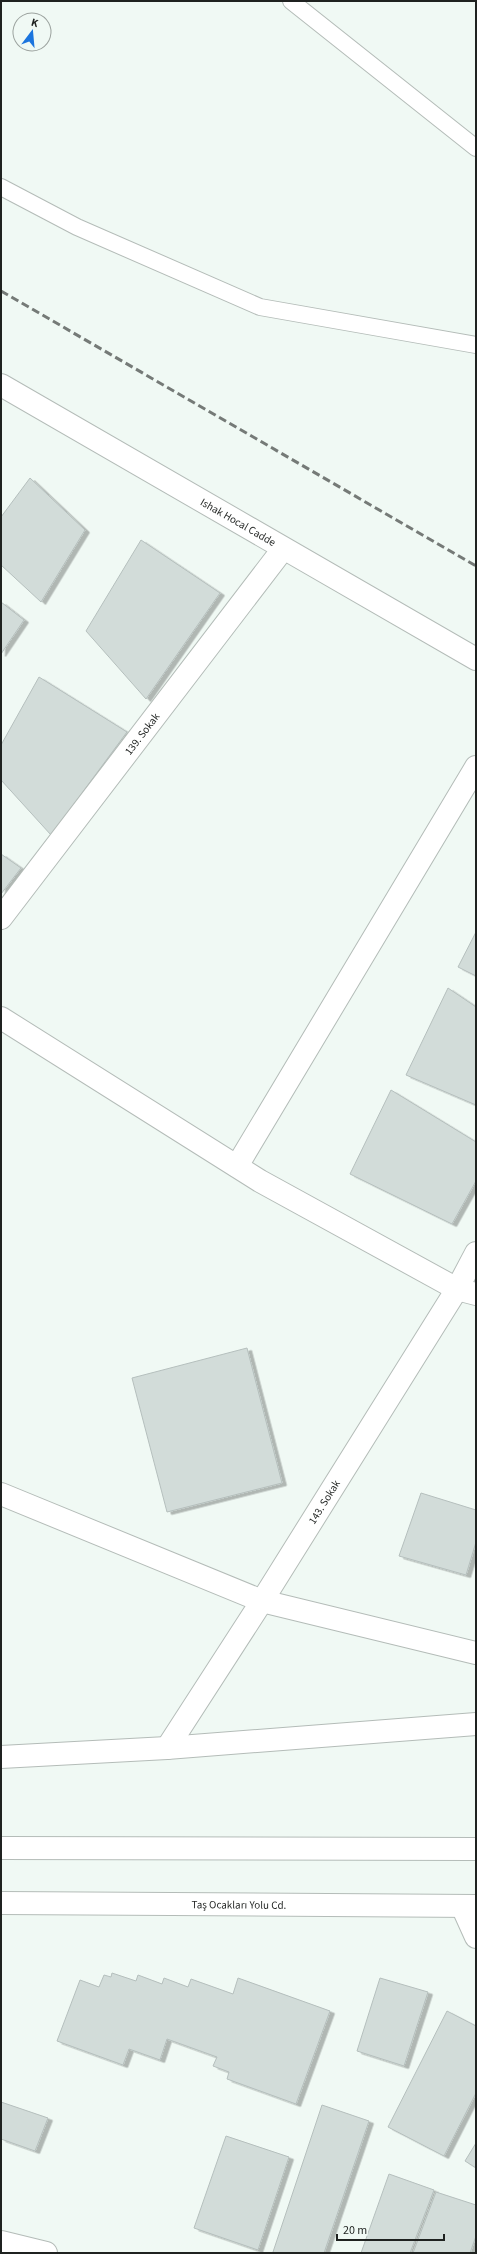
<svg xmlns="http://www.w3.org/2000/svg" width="477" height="2254" font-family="'Source Sans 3',sans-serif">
  <defs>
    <filter id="shadow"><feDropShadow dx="4.5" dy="2.5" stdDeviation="0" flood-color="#0004"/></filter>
  </defs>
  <rect width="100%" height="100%" fill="#f0f9f4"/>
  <path fill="#d2dcd9" stroke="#b5bfbd" filter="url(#shadow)" d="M30,478L85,530L41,602L1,565V517Z
    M141,540L220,593L146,699L86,631Z
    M1,602L24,620L1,654Z
    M39,677L127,732L51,835L1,780V745Z
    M1,854L21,868L1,894Z
    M476,932V976L458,967Z
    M448,988L476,1007V1105L406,1075Z
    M391,1090L476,1142V1181L452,1224L350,1174Z
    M247,1348L282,1483L167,1512L132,1378Z
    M421,1493L476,1510V1542L466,1575L399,1556Z
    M112,1973L136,1981L138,1975L162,1984L164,1978L188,1987L191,1979L233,1994L238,1978L330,2011L296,2104L227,2079L229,2072L213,2066L217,2057L167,2039L160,2060L129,2049L123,2065L57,2041L80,1980L99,1987L104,1975L111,1977Z
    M380,1978L428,1992L404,2066L357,2051Z
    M447,2011L476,2026V2093L444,2156L388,2127Z
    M1,2102L48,2118L35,2151L1,2139Z
    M322,2105L369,2121L324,2253H276L273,2252Z
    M226,2136L289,2157L258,2250L194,2228Z
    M476,2143V2168L465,2161Z
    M389,2174L434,2190L410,2253H361Z
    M436,2192L476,2205V2236L470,2253H413Z"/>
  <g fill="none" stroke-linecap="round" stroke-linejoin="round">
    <g stroke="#b4bcb8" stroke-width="18">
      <path id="lane" d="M291,1L476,148
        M1,187L77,227L260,307L476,345"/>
    </g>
    <g stroke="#b4bcb8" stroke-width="24">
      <g id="street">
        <path id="s1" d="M1,385L476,659"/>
        <path id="s2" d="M1,918L283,549"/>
        <path d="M1,1018L260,1181L457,1289L476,1294"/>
        <path d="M237,1166L476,767"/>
        <path d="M1,1494L262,1601L476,1653"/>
        <path id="s3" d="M167,1748L262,1601L457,1289L476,1253"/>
        <path d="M462,1906L476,1937"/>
        <path d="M1,2242L46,2253"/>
      </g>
    </g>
    <g stroke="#b4bcb8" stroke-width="24">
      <g id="secondary">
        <path d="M1,1757L167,1748L476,1724"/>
        <path d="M1,1848L476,1849"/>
        <path id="s4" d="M1,1903L476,1906"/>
      </g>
    </g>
    <use href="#lane" stroke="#fff" stroke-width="16"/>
    <use href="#street" stroke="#fff" stroke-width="22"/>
    <use href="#secondary" stroke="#fff" stroke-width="22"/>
    <path stroke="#757a77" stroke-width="3" stroke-dasharray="8 4" stroke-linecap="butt" d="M1,291L476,566"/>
  </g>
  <g text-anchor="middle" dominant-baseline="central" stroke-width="4" stroke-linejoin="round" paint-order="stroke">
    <g font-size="11" fill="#1f2220" stroke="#f0f9f4">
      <text stroke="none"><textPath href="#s1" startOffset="274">Ishak Hocal Cadde</textPath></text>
      <text stroke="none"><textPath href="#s2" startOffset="232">139. Sokak</textPath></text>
      <text stroke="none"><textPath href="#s3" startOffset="292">143. Sokak</textPath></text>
      <text stroke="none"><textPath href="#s4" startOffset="238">Taş Ocakları Yolu Cd.</textPath></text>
    </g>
  </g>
  <rect width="477" height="2254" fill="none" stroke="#1f2220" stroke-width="4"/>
  <g transform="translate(32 32) rotate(16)"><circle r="19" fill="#f0f9f4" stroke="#9ca39f"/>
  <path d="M0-3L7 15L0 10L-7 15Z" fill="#1c75de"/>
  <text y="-6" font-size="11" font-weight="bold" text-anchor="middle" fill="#1f2220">K</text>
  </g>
  <path d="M337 2234v6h107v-6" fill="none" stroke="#1f2220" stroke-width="2"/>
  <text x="343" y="2234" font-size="12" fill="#1f2220" stroke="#f0f9f4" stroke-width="3" paint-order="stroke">20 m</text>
</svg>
